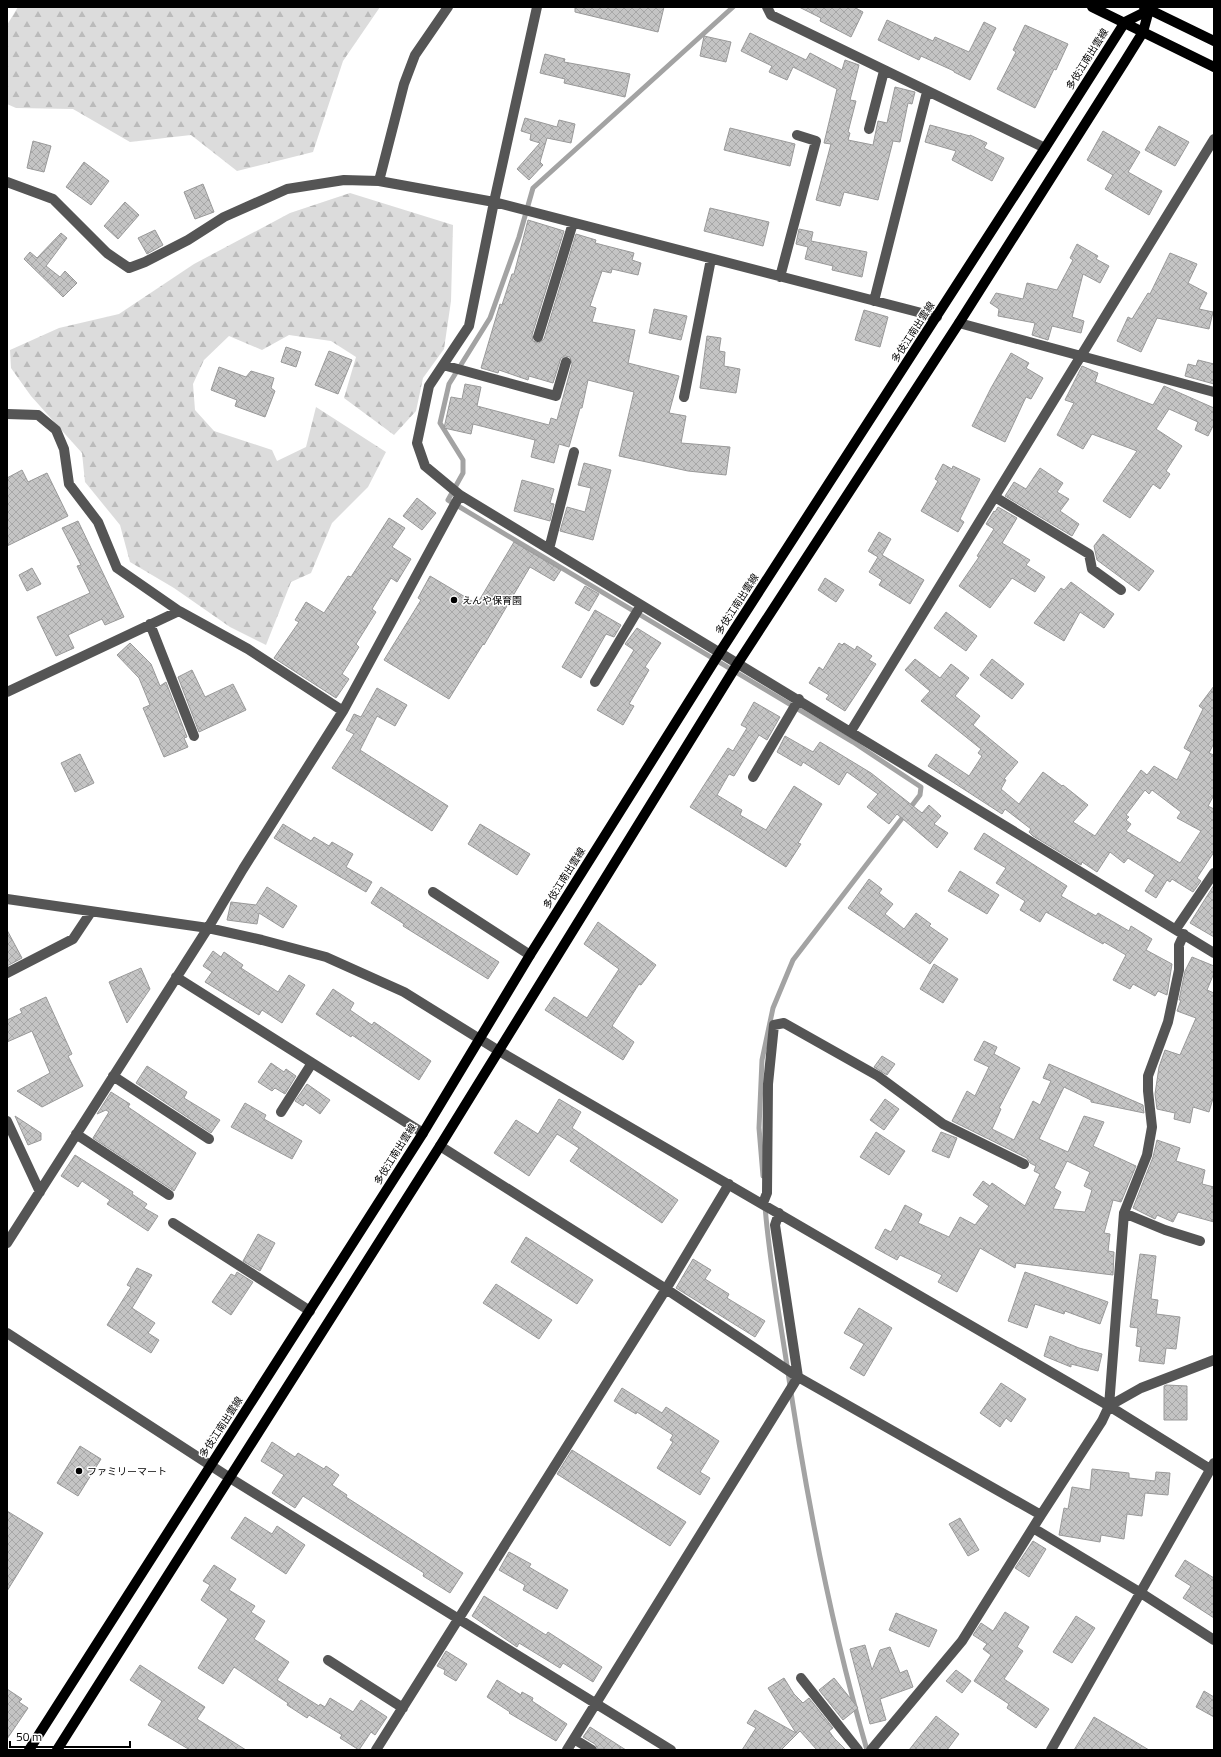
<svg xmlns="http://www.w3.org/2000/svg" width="1221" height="1757" font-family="'Titillium Web','Noto Sans JP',sans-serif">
  <defs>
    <pattern id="forest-firs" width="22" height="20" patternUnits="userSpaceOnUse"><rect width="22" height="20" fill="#dcdcdc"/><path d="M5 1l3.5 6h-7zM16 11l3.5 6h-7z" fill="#bbb"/></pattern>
    <pattern id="building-cross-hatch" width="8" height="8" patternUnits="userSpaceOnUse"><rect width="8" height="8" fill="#c4c4c4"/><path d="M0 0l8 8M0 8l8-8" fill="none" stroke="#a7a7a7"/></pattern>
  </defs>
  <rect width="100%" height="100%" fill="#fff"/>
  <path fill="url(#forest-firs)" d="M18,7H380L343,61L313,152L237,171L191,135L130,142L73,109L16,108L7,104V25Z
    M350,193L453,225L451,301L444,349L423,378L416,411L394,435L344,398L356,357L331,341L289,335L262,350L229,336L204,360L193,384L195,410L214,431L272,450L277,461L306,447L316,407L386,452L368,487L332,523L311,573L291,582L266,645L230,627L174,588L130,562L120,525L85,482L82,453L31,396L11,368L10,350L59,328L119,314L194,264L290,213Z"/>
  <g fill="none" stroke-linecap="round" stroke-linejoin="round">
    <path stroke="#a3a3a3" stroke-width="5" d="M733,7L533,188L519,237L490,318L449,384L440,423L463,460V473L448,500L853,742L921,787L920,795L793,960L773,1008L762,1060L759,1128L763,1176
      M765,1206C769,1257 778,1308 786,1359C805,1490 830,1623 867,1750"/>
  </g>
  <path fill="url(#building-cross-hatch)" stroke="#999" fill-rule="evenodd" d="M575,7H664L658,32L575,12Z
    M799,7H854L863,12L851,37L820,21L821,18Z
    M887,20L933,41L935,37L969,52L984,22L996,28L970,80L954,72V71L921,56L919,60L878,40Z
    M1025,25L1068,44L1056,70L1054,69L1035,108L997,89L1016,52L1013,50Z
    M750,33L806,60L810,53L842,70L845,60L859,65L850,100L856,101L848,132L850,133L848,140L873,145L878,121L887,123L895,87L915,92L912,104L908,103L900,142L893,141L878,200L844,192L840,206L816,200L831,144L824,143L837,89L793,67L787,80L769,72L772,66L741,51Z
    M704,36L731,42L726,62L700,56Z
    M545,54L565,59L564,62L630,74L625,97L564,83L565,79L540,73Z
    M525,118L557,127L559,120L575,124L571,143L547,138L540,162L543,165L529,180L517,169L540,143L530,140L531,134L521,131Z
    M930,125L970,136V135L987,143L984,148L1004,158L992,181L952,160L956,151L925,142Z
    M1159,126L1189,142L1175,166L1145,150Z
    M730,128L795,144L790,166L724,150Z
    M1103,131L1140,152L1128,172L1162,191L1149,215L1105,189L1113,175L1087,160Z
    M33,141L51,146L44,172L27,168Z
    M84,162L109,181L91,205L66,187Z
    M203,184L214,212L195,219L184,192Z
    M125,202L139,215L118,239L104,226Z
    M710,208L769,222L763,246L704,231Z
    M528,220L564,231L532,335L533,341L539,343L544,339L576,234L596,240L595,243L634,253L632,260L641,263L638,275L612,269L611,273L602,271L590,306L596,308L592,322L635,330L628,363L679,376L669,413L686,416L681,443L730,447L726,475L688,471L619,456L634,392L588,380L582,408H580L569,447L559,444L554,463L531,457L535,440L473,424L471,434L444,428L451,397L462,399L465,384L481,387L477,406L549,425L551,418L557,420L572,364L570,357L565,356L561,358L553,383L529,376L528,380L499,370L498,373L481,368L500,304L502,305L512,274H514Z
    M799,229L813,232L811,241L867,252L862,277L832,270L833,266L805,259L808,247L796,244Z
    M155,230L163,245L147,254L138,238Z
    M61,233L67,238L46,266L60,277L65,271L77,283L63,297L24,259L30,252L37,258Z
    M1077,244L1098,256L1096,259L1109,266L1100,283L1083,274L1072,317L1084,321L1081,333L1052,326L1048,340L1032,335L1035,323L998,316L999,309L990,303L996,293L1023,299L1027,283L1057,290L1073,260L1070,258Z
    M1170,253L1197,264L1188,283L1207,293L1199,309L1213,312L1209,329L1157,318L1141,352L1117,341L1128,317L1132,319L1148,293L1150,294Z
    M654,309L687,316L681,340L649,333Z
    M864,310L888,317L880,347L855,340Z
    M707,336L721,338L719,351L725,352L724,366L740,369L736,393L700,388Z
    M286,347L301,352L296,367L281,362Z
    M329,351L352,360L338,394L315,385Z
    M1011,353L1029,363L1026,368L1043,378L1031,399L1026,397L1005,442L972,426L991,388Z
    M1198,360L1214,364V384L1185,376L1188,364L1196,366Z
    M1082,366L1098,373L1095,382L1153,405L1164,386L1214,408V424L1208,436L1195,430L1198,422L1169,409L1156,429L1182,446L1166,471L1170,474L1160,489L1153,484L1130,518L1103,501L1137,451L1092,434L1083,449L1057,435L1074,403L1065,400Z
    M219,367L246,377L251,371L274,378L271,388L275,391L265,417L235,406L237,400L211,390Z
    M584,463L611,470L593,540L560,531L567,507L585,512L591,488L578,485Z
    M943,464L952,469L953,466L980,479L960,519L964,522L958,532L921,511L938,481L935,479Z
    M1040,468L1063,483L1057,492L1069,499L1060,511L1079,524L1072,536L1005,496L1014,482L1026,489Z
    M22,470L28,482L47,473L68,516L7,546V478Z
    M522,480L554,489L550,503L554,504L550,521L514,511Z
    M417,498L436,513L422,530L403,516Z
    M998,507L1017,518L1002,543L1030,560L1026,565L1045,577L1035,592L1012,578L990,608L959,586L979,557L977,556L994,529L986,524L994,511L995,512Z
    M389,518L405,528L392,547L411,559L397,582L391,578L372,609L376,612L356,644L359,647L342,674L349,679L336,698L274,658L299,622L295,620L306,602L324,613L348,576L351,577Z
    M78,521L124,617L105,625L102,619L68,635L74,648L56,656L37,617L90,593L77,566L81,565L62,528Z
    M879,532L891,539L882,555L924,580L910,604L879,585L882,580L869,572L878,557L868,551Z
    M1103,534L1154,571L1139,591L1097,560L1094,546Z
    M514,542L561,570L554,581L530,567L484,645L483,644L449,699L384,660L421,600L418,598L430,576L477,604Z
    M32,568L41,584L27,591L19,575Z
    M825,578L844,590L836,602L818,590Z
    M1071,582L1114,614L1104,628L1080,612L1064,641L1034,623L1061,588L1064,590Z
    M585,586L599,594L589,611L575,603Z
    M595,610L621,625L614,637L606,634L581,678L562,667Z
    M946,612L977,636L966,651L934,628Z
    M637,628L661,643L645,667L649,670L629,704L634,706L623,725L597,710L634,650L625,644Z
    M130,643L151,664L160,686L166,682L187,737L184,738L188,747L164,757L143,708L150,705L139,678L117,655Z
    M839,643L842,645L844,643L855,650L857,646L872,656L869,660L876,664L845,711L826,699L829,695L809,683L819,667L823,670Z
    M915,659L940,678L951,664L969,678L955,696L980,716L973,725L1018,762L1004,779L1006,780L1001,789L1019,804L1043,772L1062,786L1063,785L1088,805L1073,822L1095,836L1141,770L1147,775L1154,766L1177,780L1191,752L1184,748L1203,709L1199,706L1214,686V743L1209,753L1214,755V795L1208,806L1214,809V852L1197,878L1201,881L1193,892L1172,879L1170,882L1167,880L1156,898L1145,891L1155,875L1128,858L1124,863L1110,852L1097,872L1082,862L1081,865L1033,836L1029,832L1031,829L1005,809L1002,814L928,766L936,754L969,776L982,756L978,753L981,749L921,701L930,691L905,670ZM1145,790L1149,794L1152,790L1181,812L1177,818L1201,831L1180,863L1126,831L1131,824L1126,820L1129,817L1126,815Z
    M992,659L1024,684L1012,699L980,675Z
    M192,670L205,697L233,684L246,710L199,732L178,677Z
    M377,688L407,705L395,726L377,716L360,750L448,806L432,831L332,768L354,734L346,730L354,714L361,717Z
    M754,702L780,717L767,740L759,735L734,776L729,774L717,795L742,810L740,815L766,830L794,786L822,804L798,843L801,844L786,867L690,807L728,748L733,751L747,728L741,725Z
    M785,736L813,752L820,742L871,773L922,813L929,805L941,816L934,824L948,833L937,848L897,814L889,824L867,807L878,794L847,772L839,785L803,762L801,766L777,752Z
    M80,754L94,783L75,792L61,763Z
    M283,824L311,841L314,837L329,846L332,842L353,854L346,867L372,882L366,892L274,838Z
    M480,824L530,854L517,875L468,844Z
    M984,833L1067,886L1061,896L1096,916L1098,913L1129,931L1131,926L1152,939L1146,950L1172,964L1167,995L1158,991L1155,996L1133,984L1130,989L1113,980L1126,955L1104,942L1103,944L1046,912L1040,922L1020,910L1025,901L996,883L1006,868L974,849Z
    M960,871L999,895L987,914L948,891Z
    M869,879L882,889L879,893L893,904L885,914L904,929L916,913L931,924L929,926L948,939L930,964L848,908Z
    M1214,885V937L1190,923Z
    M267,887L297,906L283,928L259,913L257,924L227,920L231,902L256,905Z
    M381,887L499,962L488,979L403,926L404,924L371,903Z
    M598,922L656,965L641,985L639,984L612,1026L634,1042L623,1060L545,1010L554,997L587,1018L619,969L584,944Z
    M7,930L22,958L7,966Z
    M213,951L221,957L224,952L243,965L241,968L278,992L289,975L305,985L282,1023L262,1010L259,1015L205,982L212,972L203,966Z
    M1192,957L1214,966V973L1207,990L1214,993V1095L1209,1112L1193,1107L1190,1123L1174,1119L1175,1113L1157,1109L1155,1094L1159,1067L1165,1050L1180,1055L1196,1018L1177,1011L1181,1000H1179L1185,971Z
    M934,964L958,979L943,1003L920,989Z
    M141,968L150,989L127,1023L109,982Z
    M333,989L354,1003L350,1010L372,1025L374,1022L431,1061L419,1080L352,1035L351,1037L316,1014Z
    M46,997L72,1054L68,1056L83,1086L42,1107L17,1091L50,1073L32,1031L7,1042V1020L22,1013L20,1009Z
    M984,1041L997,1047L994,1054L1020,1068L999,1108L1001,1109L992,1129L1014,1140L1033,1101L1040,1105L1051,1081L1043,1078L1049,1064L1143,1105L1144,1113L1091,1102V1100L1064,1087L1039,1139L1068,1152L1084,1116L1104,1122L1093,1146L1136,1166L1121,1202L1113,1200L1104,1233L1110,1234L1108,1251L1114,1252L1113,1275L1016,1263L1015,1268L980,1248L957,1292L938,1282L942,1275L900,1255L897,1260L875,1248L885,1229L891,1232L905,1205L922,1214L918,1223L949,1237L960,1217L975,1225L989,1206L973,1195L983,1181L990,1186L992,1183L1025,1206L1040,1174L1034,1171L1036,1166L1030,1163L1027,1158L952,1121L967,1091L975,1096L989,1067L974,1060ZM1067,1161L1090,1172L1084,1186L1092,1190L1085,1212L1053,1209L1061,1192L1054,1188Z
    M882,1056L895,1064L887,1075L874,1067Z
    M271,1063L284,1072L286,1069L296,1076L285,1094L275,1088L272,1091L258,1082Z
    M147,1066L187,1092L184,1098L220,1120L211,1133L136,1083Z
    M307,1084L330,1100L320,1114L305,1103L303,1106L295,1101Z
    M111,1092L130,1104L128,1107L196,1153L174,1191L93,1138L109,1112L106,1110L97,1114Z
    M559,1099L581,1112L572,1128L678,1200L662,1223L570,1161L579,1148L557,1134L529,1176L494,1153L516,1120L538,1134Z
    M885,1099L899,1109L884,1130L870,1120Z
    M245,1103L266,1115L264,1119L302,1141L292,1159L231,1127Z
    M15,1116L41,1133V1140L28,1145Z
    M876,1132L905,1151L889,1175L860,1157Z
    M941,1132L957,1138L949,1158L932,1151Z
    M1157,1140L1180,1148L1176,1161L1205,1170L1202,1184L1214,1187V1222L1178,1212L1173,1222L1157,1215L1155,1219L1133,1208L1153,1157Z
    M75,1155L133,1192L132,1194L147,1204L144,1208L158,1216L148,1231L107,1204L110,1200L82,1181L78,1187L61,1176Z
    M258,1234L275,1243L260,1271L243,1261Z
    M526,1237L593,1280L577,1304L511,1262Z
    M1140,1254L1156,1256L1151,1299L1158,1300L1156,1314L1180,1317L1176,1349L1166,1348L1164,1364L1139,1361L1141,1347L1136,1346L1138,1328L1130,1327Z
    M693,1259L711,1270L705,1279L729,1294L727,1298L765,1321L755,1337L676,1288Z
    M137,1268L152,1275L132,1308L155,1323L148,1333L159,1340L151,1353L107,1325L131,1287L127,1285Z
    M237,1272L253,1282L231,1315L212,1302L231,1274L235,1276Z
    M1025,1272L1108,1302L1100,1324L1065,1311L1064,1314L1035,1304L1027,1328L1008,1321Z
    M496,1284L552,1320L539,1339L483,1303Z
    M859,1308L892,1328L864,1376L850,1368L864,1344L844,1333Z
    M1050,1336L1079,1348L1102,1354L1098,1371L1071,1364V1367L1044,1356Z
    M1001,1383L1026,1399L1011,1422L1006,1418L1000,1427L980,1413Z
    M1166,1385L1187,1386V1420H1164V1386Z
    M622,1388L662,1413L666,1407L719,1441L700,1472L710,1478L700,1495L657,1468L673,1442L670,1440L673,1435L637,1412L636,1414L614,1401Z
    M272,1442L295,1457L298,1453L324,1469L326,1466L339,1475L332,1485L347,1495L346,1497L463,1573L450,1593L423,1576L424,1573L303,1496L295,1508L272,1493L284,1475L261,1461Z
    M80,1446L101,1459L78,1496L57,1483Z
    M572,1450L686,1522L670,1546L557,1474Z
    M1092,1469L1129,1473V1478L1155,1481L1156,1472L1170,1473L1168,1495L1145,1493L1142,1516L1127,1514L1124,1539L1101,1535L1100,1542L1059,1535L1064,1508L1068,1509L1072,1487L1090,1490Z
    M7,1511L43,1533L7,1591Z
    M245,1517L272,1534L277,1526L305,1545L286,1574L231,1538Z
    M960,1518L979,1550L968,1556L949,1524Z
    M1033,1541L1046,1549L1029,1577L1015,1568Z
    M509,1552L531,1564L529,1567L568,1590L557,1609L523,1590L525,1585L499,1570Z
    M1185,1560L1214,1578V1618L1183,1598L1191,1586L1175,1576Z
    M214,1565L236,1579L229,1590L255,1606L251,1612L265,1621L254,1639L289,1662L277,1680L319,1706L320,1704L325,1707L330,1698L353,1712L361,1700L387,1717L375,1735L371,1732L359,1750L340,1738L342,1735L309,1715L307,1718L287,1705L288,1703L234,1667L223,1684L198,1668L228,1619L201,1600L210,1585L203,1581Z
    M484,1596L546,1635L548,1632L602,1667L593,1682L563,1663L560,1668L519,1643L517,1647L472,1616Z
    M1005,1612L1029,1627L1017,1647L1023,1651L1004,1679L1049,1709L1036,1728L1007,1708L1009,1704L974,1681L991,1655L983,1649L987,1644L973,1635L981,1623L993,1631Z
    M896,1613L937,1630L929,1647L889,1630Z
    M1076,1616L1095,1628L1072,1663L1053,1652Z
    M865,1645L872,1670L880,1650L890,1647L900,1673L907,1670L913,1687L880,1699L886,1720L870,1724L850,1649Z
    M446,1651L467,1664L456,1681L444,1674L445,1670L437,1666Z
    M140,1665L205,1707L197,1719L246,1750H190L148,1725L162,1701L130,1680Z
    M956,1670L971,1681L962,1693L946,1681Z
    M784,1678L794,1694L803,1703L809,1698L833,1728L829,1731L834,1738L846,1750H817L800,1731L781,1750H742L756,1728L747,1723L755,1710L796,1733L768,1688Z
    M834,1678L858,1708L843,1720L819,1690Z
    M497,1680L521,1695L522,1692L533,1698L532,1701L567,1724L556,1741L509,1713L510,1712L487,1697Z
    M7,1689L22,1699L19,1702L28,1708L7,1739Z
    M1204,1691L1214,1697V1717L1196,1707Z
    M936,1716L959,1734L947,1750H909Z
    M1094,1717L1149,1750H1074Z
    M590,1727L626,1750L598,1749L595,1744L583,1737Z"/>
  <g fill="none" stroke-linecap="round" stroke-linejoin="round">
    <path stroke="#555" stroke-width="10" d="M537,7L494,202L469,326L429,386L417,443L425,466L460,495L1214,953
      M767,7L771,15L1045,148
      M869,129L884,71
      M379,181L404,84L415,55L448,7
      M7,182L53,199L107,253L129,268L145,262L188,240L224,217L287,189L344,180L379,181L494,202L937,317
      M780,277L816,141L797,135
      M874,301L927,92
      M959,323L1214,392
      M538,337L573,223
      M443,365L556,396L566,362
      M684,397L711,259
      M7,414L38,415L56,430L64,449L69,484L98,522L117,568L179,611L248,649L343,711
      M995,497L1089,554L1092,569L1121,590
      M549,549L574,452
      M150,624L194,736
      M595,682L641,605
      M7,692L179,611
      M851,731L1214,139
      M753,777L799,699
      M433,892L530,955
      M7,899L208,928L262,940L326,957L404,992L499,1051L1109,1406L1210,1469
      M1176,929L1214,873
      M7,973L73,939L91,912
      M176,977L423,1133
      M113,1076L209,1139
      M281,1112L312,1063
      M7,1121L40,1192
      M76,1134L169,1195
      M440,1146L666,1289L798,1377L1041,1515
      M763,1203L767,1193L768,1084L774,1025L784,1023L878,1076L943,1124L1024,1164
      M1124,1213L1165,1230L1200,1241
      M173,1223L310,1311
      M7,1243L208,928L243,869L343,711L460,495
      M7,1333L230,1478L671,1750
      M1109,1406L1141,1388L1214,1360
      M1033,1528L1141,1593L1214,1640
      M328,1660L403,1708
      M801,1678L858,1750
      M574,1739L592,1750
      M376,1750L666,1289L729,1184
      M567,1750L798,1377L775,1225L779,1213
      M871,1750L962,1641L1041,1515L1102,1421L1109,1406L1124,1213L1147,1155L1152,1127L1148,1091V1076L1168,1022L1179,970V945L1184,934
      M1051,1750L1214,1463"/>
    <path stroke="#000" stroke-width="10" d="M1092,7L1214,67
      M1144,7L1214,41
      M29,1750L423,1133L530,955L720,652L1045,148L1125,22L1149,10
      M57,1750L440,1146L738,663L959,323L1125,61L1143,32L1149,10"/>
  </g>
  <g fill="#000" stroke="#fff" stroke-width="1.5">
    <circle cx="454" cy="600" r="4"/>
    <circle cx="79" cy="1471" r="4"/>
  </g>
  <g text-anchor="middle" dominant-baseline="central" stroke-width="3" stroke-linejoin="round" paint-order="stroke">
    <g font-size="10" fill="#000" stroke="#fff">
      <text transform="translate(1087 59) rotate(-58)">多伎江南出雲線</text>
      <text transform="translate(913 332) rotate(-57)">多伎江南出雲線</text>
      <text transform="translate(737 604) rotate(-57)">多伎江南出雲線</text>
      <text transform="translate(564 878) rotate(-58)">多伎江南出雲線</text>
      <text transform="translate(395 1154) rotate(-58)">多伎江南出雲線</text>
      <text transform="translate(221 1427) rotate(-57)">多伎江南出雲線</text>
    </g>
    <g font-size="10" fill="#000" stroke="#fff" text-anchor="start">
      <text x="462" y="600">えんや保育園</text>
      <text x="87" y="1471">ファミリーマート</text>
    </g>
  </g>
  <rect width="1221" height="1757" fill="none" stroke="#000000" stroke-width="16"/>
  <path d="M10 1741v6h120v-6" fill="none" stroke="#000000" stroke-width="2"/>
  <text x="16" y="1741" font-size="12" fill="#000000" stroke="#ffffff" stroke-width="3" paint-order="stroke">50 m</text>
</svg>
